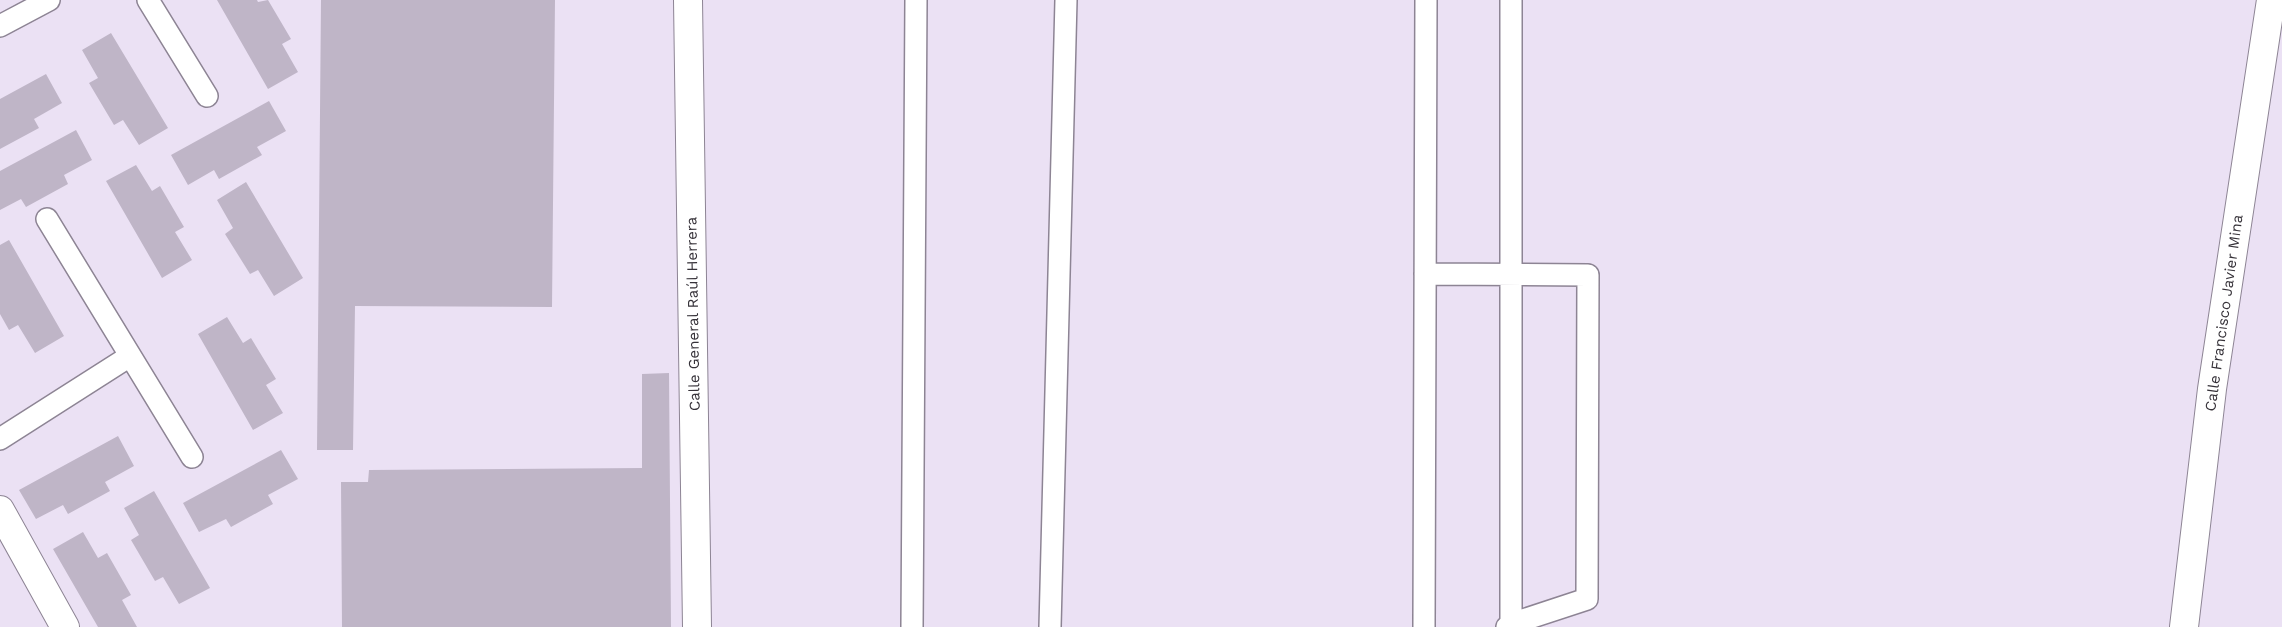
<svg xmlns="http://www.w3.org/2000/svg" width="2282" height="627" font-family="'Work Sans',sans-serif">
  <rect width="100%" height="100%" fill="#ebe1f4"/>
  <path fill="#bfb5c7" d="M217,0H257L258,2L268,0L291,39L282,44L298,72L268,89Z
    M321,0H555L552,307L355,306L353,450H317Z
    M111,33L168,128L139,145L123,120L114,125L89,83L98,78L82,50Z
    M46,74L62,103L34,119L39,128L0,149V99Z
    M269,101L286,131L257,147L262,155L219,179L214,170L188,185L171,155Z
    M76,130L92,160L64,175L68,184L26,207L21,199L0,210V171Z
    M136,165L152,191L160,186L184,227L175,232L192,260L162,278L106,181Z
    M246,182L303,278L274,296L258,270L250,274L225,234L233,228L217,200Z
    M9,240L64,336L35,353L18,325L9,330L0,314V245Z
    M227,317L243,343L251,338L276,379L266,385L283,413L253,430L198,334Z
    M669,373L671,627H342L341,482H368L369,470L642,468V374Z
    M118,436L134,466L105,482L110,491L68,514L63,505L36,519L19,490Z
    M281,450L298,479L268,495L273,504L231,527L226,519L199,532L183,503Z
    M154,491L210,588L179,604L163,577L155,581L131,540L139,535L124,508Z
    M83,532L98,558L107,553L131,595L122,600L137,627H98L53,549Z"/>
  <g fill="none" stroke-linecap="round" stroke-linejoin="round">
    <g stroke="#8d8494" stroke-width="24">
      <path id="service" d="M148,0L207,96
        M0,26L49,0
        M47,219L192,457
        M1425,274L1588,275L1587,599L1511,624
        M0,439L130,356
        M912,627L916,0
        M1050,627L1066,0
        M1424,627L1426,0
        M1507,627L1511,624V0"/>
    </g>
    <g stroke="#8d8494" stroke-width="30">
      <path id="minor" d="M688,0L697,627
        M0,510L65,627
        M2184,627L2212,389L2271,0"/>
    </g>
    <use href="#service" stroke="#fff" stroke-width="21"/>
    <use href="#minor" stroke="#fff" stroke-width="28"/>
  </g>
  <g text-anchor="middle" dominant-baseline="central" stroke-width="5" stroke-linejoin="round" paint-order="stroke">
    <g font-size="15" fill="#363239" stroke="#fff">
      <text transform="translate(2224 313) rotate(-82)">Calle Francisco Javier Mina</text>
      <text transform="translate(693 314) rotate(-91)">Calle General Raúl Herrera</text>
    </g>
  </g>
</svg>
